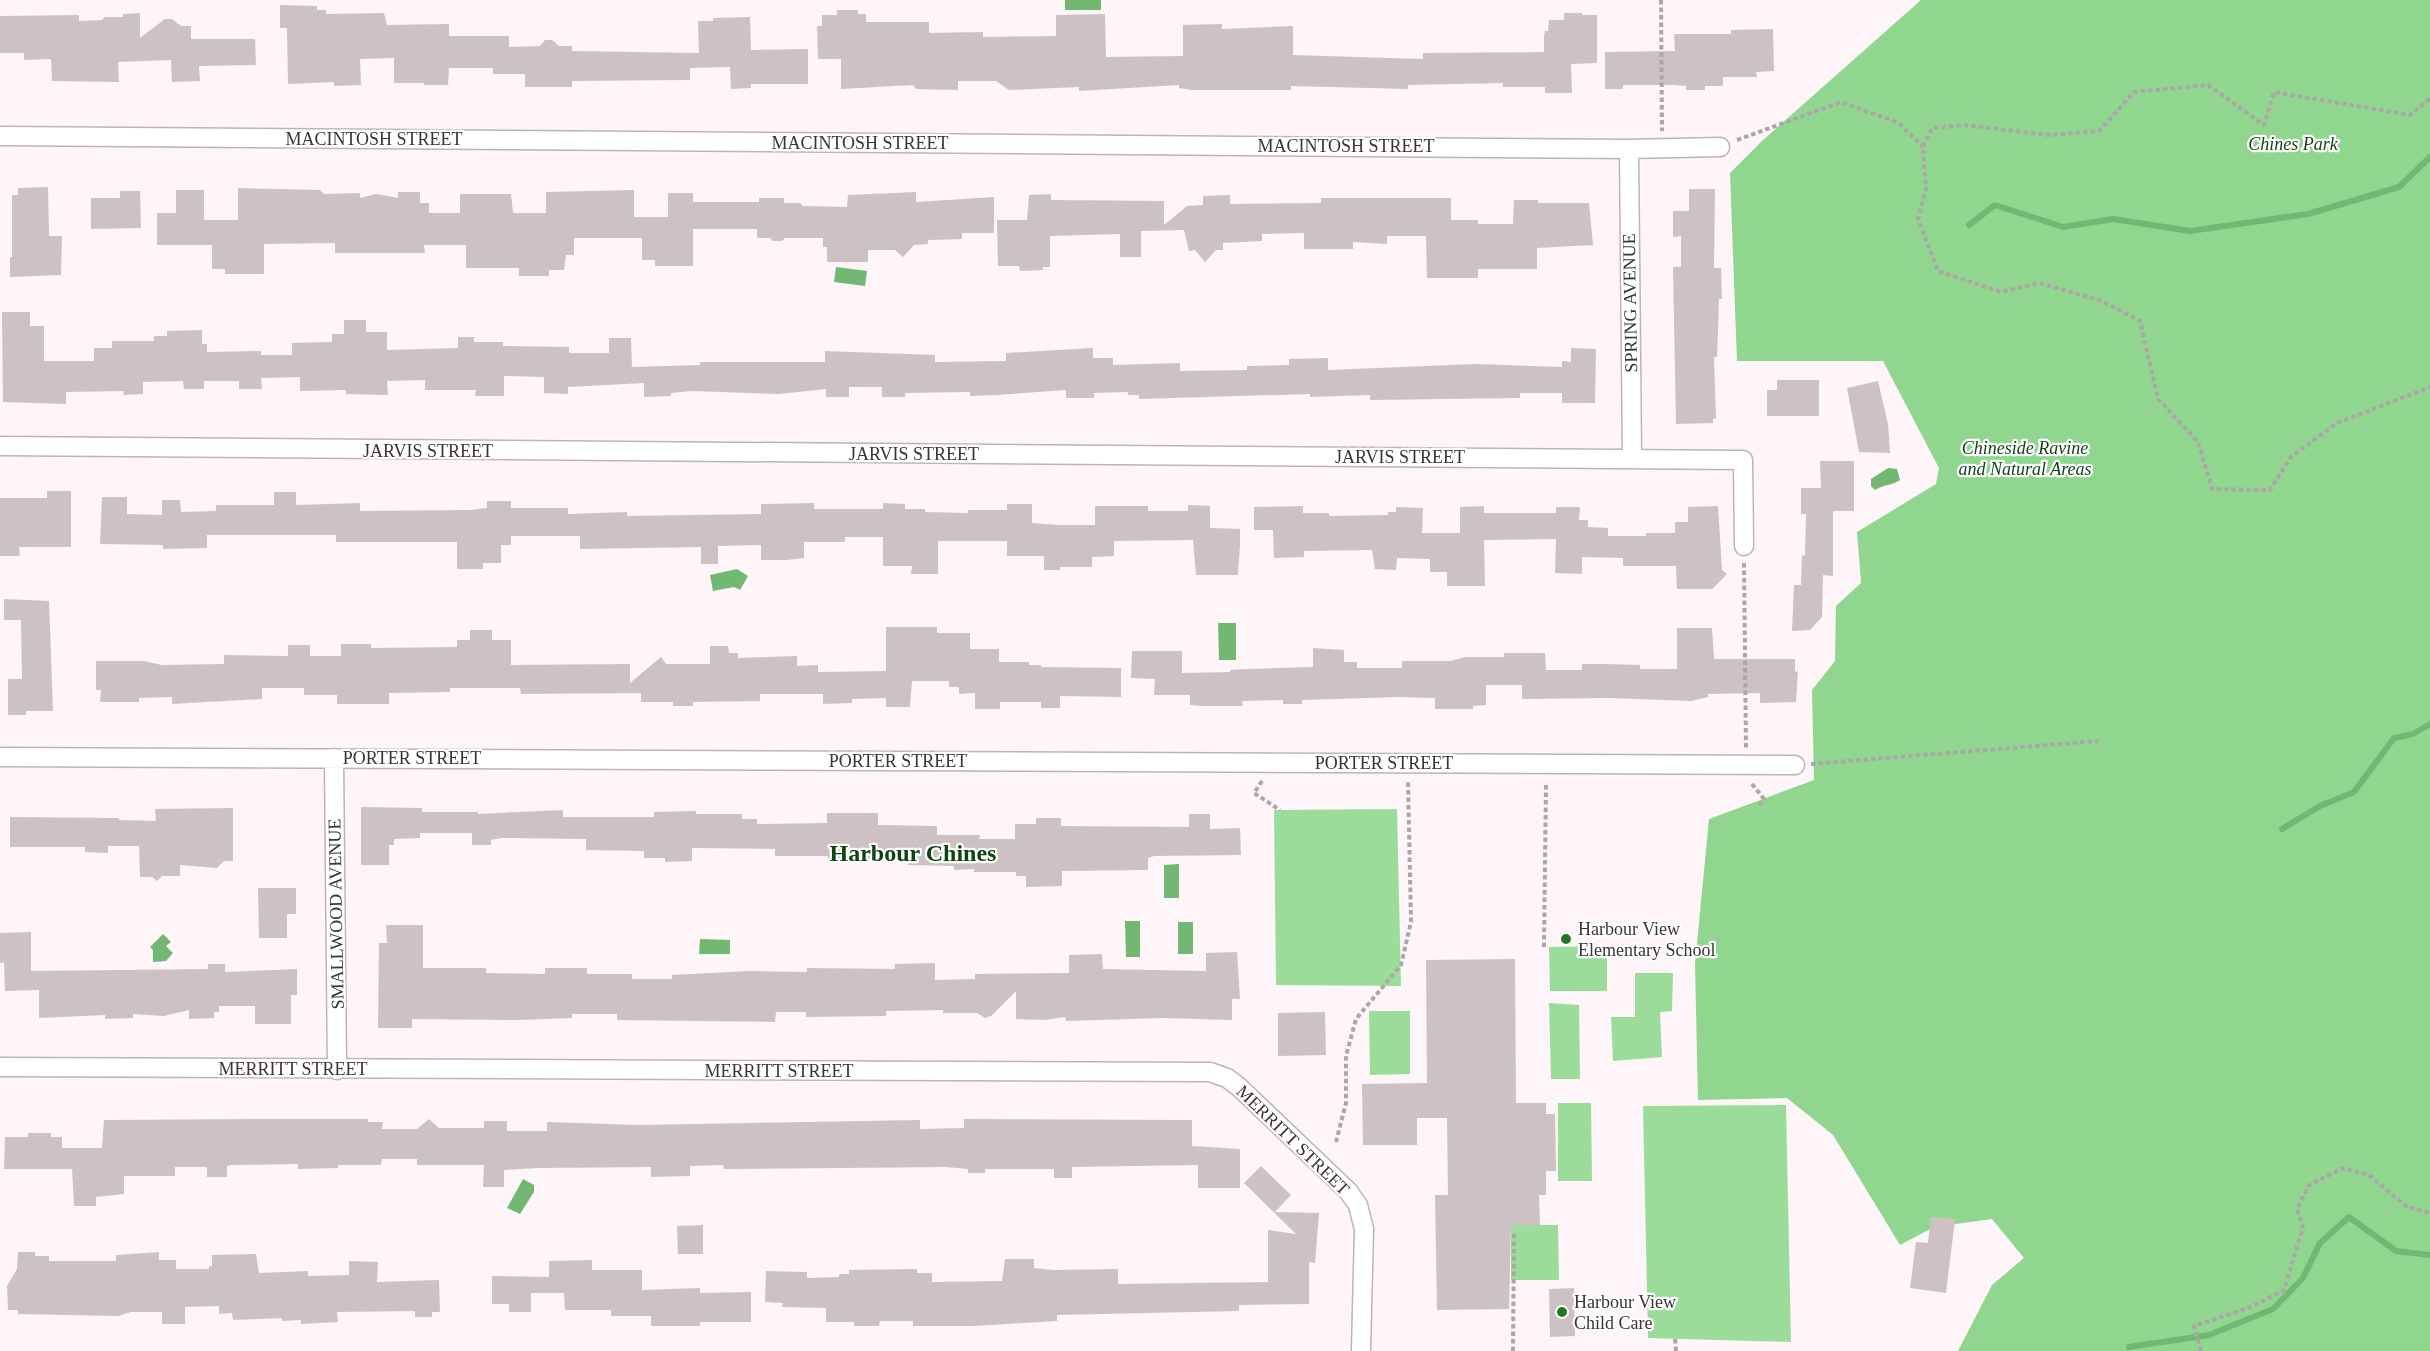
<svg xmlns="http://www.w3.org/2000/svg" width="2430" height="1351" font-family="Georgia,serif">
  <rect width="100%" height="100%" fill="#fdf5f7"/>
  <path fill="#9cdc9b" d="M1397,809L1401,986L1276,985L1274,810Z
    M1607,946V991H1550L1549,947Z
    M1635,973H1673L1672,1011L1660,1012L1662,1057L1613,1061L1611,1017H1635Z
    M1549,1003L1579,1005L1580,1079H1551Z
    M1369,1011H1410V1074L1370,1075Z
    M1558,1103H1591L1592,1181H1558Z
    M1786,1105L1791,1342L1648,1338L1643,1106Z
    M1511,1225H1558L1559,1280H1511Z"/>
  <path fill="#90d68f" d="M1921,0H2430V1351H1958L1992,1285L2024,1258L1992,1219L1934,1227L1900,1245L1833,1135L1787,1098L1698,1100L1695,964L1709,819L1814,780L1812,690L1835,661L1836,606L1861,583L1857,532L1936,484L1939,468L1883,361H1737L1730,173L1763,140Z"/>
  <path fill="#73b872" d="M1065,0H1101V10H1065Z
    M836,267L867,271L865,286L834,282Z
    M1888,468L1897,469L1900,480C1894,485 1885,484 1875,490L1871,486V479Z
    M737,569L748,576L740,590L734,587L713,591L710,575Z
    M1218,623H1236V660H1219Z
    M1179,864V898H1164V865Z
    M1125,921H1140V957H1126Z
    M1178,922H1193V954H1178Z
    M163,934L171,942L166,946L173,953L166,961L153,962V950L150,947Z
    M700,939L730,940V954H699Z
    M523,1179L534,1185V1192L520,1214L507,1208Z"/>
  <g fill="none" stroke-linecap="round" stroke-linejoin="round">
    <path stroke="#73b872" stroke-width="6" d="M1969,225L1995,205L2063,227L2113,219L2190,231L2308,214L2399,187L2430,157
      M2282,829L2320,806L2354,792L2394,738L2413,734L2430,724
      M2129,1347L2209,1335L2273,1309L2303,1278L2320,1243L2349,1217L2396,1251L2430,1255"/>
  </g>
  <path fill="#cdc1c3" d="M280,5L317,6V10H326V14L384,13L387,25L449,24V36H509V47L540,46L545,40H552L559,46H572V51L699,53L698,21H713V18L750,17L751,50L808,49V84H751V88L731,89L730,67L690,68V80L572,81V87H525V74H493V68H449L448,85H424V83H394V58L360,59L361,85L334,86V82L288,84L287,28H280Z
    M837,10H858V14H866V22H929V33L983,32V37L1056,36V15L1105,14L1106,57L1183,56V25L1222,24V29L1293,26V55L1423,59V53L1544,52V36L1545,31H1548L1549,20H1564V13H1582V15H1597V63L1571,64L1572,93H1545V87H1503V83L1408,85V89L1291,86V90H1192L1179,88V85L1079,91V87L1009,90L996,81H958V90L916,89L913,85L841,89V59H818L817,26H822V15H837Z
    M140,13V38L165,19H172L181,26H191V39H255L256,65L199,66L200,81L172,82L171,60L118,62L119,82L52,81L51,59L24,60V53H0V16L79,15V21L102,20L105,17H123V14Z
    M1773,29L1774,71L1756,72L1757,77H1723V86H1705V90H1686V86L1675,85H1623V89H1605V52L1675,51L1674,34H1731V30Z
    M48,187L49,236H62L61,275L10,277V257H12V195H18V188Z
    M238,188L320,190L324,194L360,193V198L376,194L398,198V192H420V203H429V213H460V194H511L513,213H546V192L634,190V217H668V193H693V202H759V198H784V203H800L803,206L847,207L848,195L916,192V202L994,197V233H962V239L928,240V244L914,245L903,257L895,250H868V262H827V247H823V238H785L782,241H773L770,238H757V229H693V266H655V260H642V238H574V255H566L564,270H549V276H519V268H466V245H424L425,253H335V243L264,244V274H225V269H212V245H157V213H176V190H204V220H238Z
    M1689,189H1715L1714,268H1721L1722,299H1719L1717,357H1714L1716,418L1713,419V423L1676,424L1673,267H1681V236L1673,237V211H1689Z
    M120,191H140L141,228L91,229V198H120Z
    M1051,194V200L1164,201V225L1187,206L1203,205V196L1230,195V204L1321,203V198H1451V220H1478V224H1513L1514,200H1538V203H1589L1593,245L1537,248V269H1478V278H1427L1426,236H1387V244L1353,242V249H1304V233L1262,234V241L1223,243V250H1216L1205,262L1195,250L1189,251L1184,230L1141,231V257H1120V234L1050,236V267H1043V270L1020,271L1019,266H998L997,220H1027L1029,195Z
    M2,312H30V326H44V361H94V348H112V341H154V336H167V331L202,330V344H207V352L261,351V355H292V343L332,342V334H344V320H366V332H387V350L458,348V337H474V342H503V346L569,347V353H609V338H631L632,367L700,365V362H825V351L935,355V362L1006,361V353L1093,348V358H1113V365L1180,363V371L1247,370V366L1289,365V359L1328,358V370L1475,364L1562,367V361L1571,362V348L1596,349L1595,403H1562V393H1520V398L1443,399L1370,400V395L1310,397V394L1139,399V395H1128V392L1094,393V398H1066V390L997,395L970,396V392L905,393V397H882V387H849V397H826V389L779,394L692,391L671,393V396L644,397V383L568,387V394L544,393V377L504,376V396H475L476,390H425V380L387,381L388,395L346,394V390L300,391V377L261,378L262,389H239V381H204V389H184L183,381L143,382V394L123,395L124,391L66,392V404L3,402Z
    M1777,380H1819V416H1767V390H1777Z
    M1878,381L1888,424L1890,453L1859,452L1847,388Z
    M1820,461H1854V511H1833V576L1823,575L1822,617L1810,630L1792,631L1794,585H1801L1802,556L1805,555L1806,514H1801V488H1821Z
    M47,491H71V547H19L20,556H0V498H47Z
    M274,492H296V505L360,503V511L470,510L487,508V501H511V508H568V514L627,512V516L761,514V504L814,503V509H883V503L905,504V509H925V512L968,513V510H1007V504H1032V523L1057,525H1095V506H1148V511H1188V505L1210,506V528L1240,529V545L1238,575H1196L1193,540L1114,541V556L1092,557V567H1060V570H1044V556H1007V541H938V574H911L912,566H883V537H845V542H804V558L787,560H761V545L718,546V564H701V547L580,549V536H511V545H501V563H483V569H457V542H336V535H207V548L163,549V545L100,544L102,497H127V514L162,515V500H180L181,512L216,511V505H274Z
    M1303,506V513H1329V516L1388,515V512H1396V507L1423,508L1422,533H1460V507L1484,506V513H1556V507H1580L1579,520H1588V527L1608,528V536H1646V533H1675V522H1688V507L1718,506L1722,570L1727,574L1712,589H1677L1676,566H1623V558L1582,557V574L1555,573L1556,539L1484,540L1485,586H1447V572H1430V559L1397,558L1396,570L1375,569L1372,550L1304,551V557L1274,558L1273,530H1254V507Z
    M4,599L49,601L53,711H26V715H8V679H22L21,620H4Z
    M886,627H937V633H970V649H999V662H1029V665H1041V667L1121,668V697L1060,696V708H1041V702H1000V709H975V693L959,694V687H949V681H912L910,707H886V698L852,699V703L823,704V694H760V701L693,702V706H673V702H641V693L521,694L520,688H450V692L389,693V704H337V695H304V688H262V699L172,704V697L139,698V702H100L101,690H96V661H143L162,665L224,664V655L288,656V645H310V656H341V644H371V648L457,647V640H470V630H492V640H511V665L630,664V683L661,657L666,664H710V646H728L729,653H738V658L797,656V666L818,665V672L886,671Z
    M1677,628H1712L1714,659H1795V672L1798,671L1796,702L1760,703V693L1708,694V697L1691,701L1608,698L1522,699V685H1486V705L1473,706V709H1435V698L1399,697L1302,700V704H1283V700L1242,701L1243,706H1203L1190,705V695H1154L1155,679L1131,678L1132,651H1182V673L1230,672V670L1248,669L1313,667V648L1344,650V662H1357V668H1402V661H1451L1465,657H1504V653H1545L1546,670H1582V664H1605L1640,665V669H1677Z
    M361,807L422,808V812H478V814L563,810V817H654V812L696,811V814H742V819H757V824L827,823V813H878V825L937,826V835H980L979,839H1015V824H1036V818H1061V826L1189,827V814H1210V829L1240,828L1241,855L1154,856L1148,858V870L1062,871V886L1026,887V876H1016V872H974V869L954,870V866L908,865V859L828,860V856H775V849L692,848V861L665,862V858H644V851L586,850V839L501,838L491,840V845H472V833H420V838L394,839V845H389V865H361Z
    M233,808V861H224L217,868L180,865V876H162L157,881L152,877H140L139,846H108V853L85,852V847H10V817L119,818V820L156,821L155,809Z
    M258,888H296V914H287V938H259Z
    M386,925H423V968H486V973L545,974V968H587V974H632V979H672V975L749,971L807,972V968L895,969V964L935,963V980L975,979V974L1069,973V955L1102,954L1103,969L1206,971V953L1237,952L1240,999H1232V1020L1162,1018L1066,1021L1065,1017L1045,1020L1016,1019V991L991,1016L985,1018L977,1013H943V1010L886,1011V1016L806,1017V1012H776L775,1022L617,1020V1014H572V1018L518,1020L412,1019V1028H378L379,943H387Z
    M31,932V971L208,969V964H225V972L297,969V995H291V1024H255V1006H219V1012H214V1018L189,1019V1010L164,1016L133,1014V1018L105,1019V1015L39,1018V990L5,991L4,962L0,963V933Z
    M1515,959L1516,1103H1546V1114H1555L1556,1171H1546V1195H1539L1540,1225H1511L1509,1309L1437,1310L1435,1195H1448L1447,1118H1417V1145H1363L1362,1084L1427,1083L1426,960Z
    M1325,1012L1326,1055L1278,1056V1013Z
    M255,1119H368V1122H383L382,1129H417L429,1119L439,1128H484V1121H507V1131H547V1122L639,1125L920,1120V1129L964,1128V1119L1192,1120V1146L1240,1149V1188H1198V1165L1072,1167V1178H1054V1169H985V1173H968V1169L946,1167L724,1169L723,1165L690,1166V1176L651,1177V1167L538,1168L504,1170V1187H483L484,1165H417V1159H382L381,1165H338V1168L298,1169V1164L231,1165L227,1166V1177H207V1167H175V1176H124V1194L96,1197V1206H74L72,1169H4L5,1137H28V1133H51V1137H62V1148H102L104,1120Z
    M1261,1166L1291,1195L1275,1212L1319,1213L1315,1263L1309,1262V1304L1239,1305V1311L1057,1315V1321L974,1326H913V1321H880L879,1326H854V1322H826V1308L782,1307L783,1303L765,1302L766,1271L807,1272V1278L839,1277V1274H849V1270L917,1269V1273H932V1282L1002,1281L1005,1259H1034V1268L1053,1270L1118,1269V1284L1268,1282V1230L1296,1234L1244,1183Z
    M1931,1217L1955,1219L1946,1293L1910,1288L1916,1242L1928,1243Z
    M703,1225V1254H678L677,1226Z
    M18,1252H35V1256H49V1261H116V1255L159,1252V1260H176V1269H209V1266H212V1255L256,1254L259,1273L308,1271V1276L349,1275V1261L378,1262L377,1282L439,1280L440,1312H432V1317H415V1311L337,1312L338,1322L301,1324V1320L282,1321V1318L233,1320L232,1313L219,1314V1306L185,1307V1324H162V1312H131L118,1316L18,1314V1310H8L7,1286L17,1269Z
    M592,1260V1270H642V1290L700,1288V1293L751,1292V1322H700V1326H651V1316H611V1310H565L564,1293H531V1312H509V1304H492V1276L549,1277V1261Z
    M1574,1288L1575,1336L1550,1337L1549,1289Z"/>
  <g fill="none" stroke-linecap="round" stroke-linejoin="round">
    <g stroke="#bfb3b4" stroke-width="21">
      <path id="minor" d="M0,136L1629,149L1720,147
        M1629,149L1632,458
        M0,446L1743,460L1744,546
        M0,757L1795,765
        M334,758L337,1070
        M0,1067L1210,1072L1227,1078L1239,1087L1348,1191L1358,1205L1364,1229L1361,1351"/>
    </g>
    <path stroke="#aca6a7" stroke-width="4" stroke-dasharray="4.5 3" stroke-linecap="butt" d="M1661,0L1662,131
      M2430,99L2410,115L2274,92L2264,125L2208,85L2134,92L2099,131L2048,135L1965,125L1932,128L1923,147L1926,189L1918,219L1938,271L2001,292L2039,283L2102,301L2140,321L2158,399L2198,442L2212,489L2270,490L2291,457L2337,423L2430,387
      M1737,140L1841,102L1899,123L1923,147
      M1744,563L1746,748
      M1811,764L2098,741
      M1262,781L1254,793L1280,810
      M1752,784L1764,799L1758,808
      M1544,947L1546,782
      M1336,1142L1346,1103V1056L1356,1019L1401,965L1411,922L1408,781
      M1675,1339L1676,1351
      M1513,1351L1514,1233
      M2201,1351L2194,1326L2251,1307L2284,1290L2303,1227L2297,1209L2309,1185L2343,1168L2369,1175L2407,1207L2430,1213"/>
    <use href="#minor" stroke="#fff" stroke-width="18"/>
  </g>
  <g fill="#217927" stroke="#fff" stroke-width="2">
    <circle cx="1566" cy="939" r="6"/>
    <circle cx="1562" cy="1312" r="6"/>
  </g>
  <g text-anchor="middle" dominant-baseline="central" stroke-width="4.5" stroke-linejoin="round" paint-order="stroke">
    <g font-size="18" fill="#393435" stroke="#fff">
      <text x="374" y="139">MACINTOSH STREET</text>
      <text x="860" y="143">MACINTOSH STREET</text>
      <text x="1346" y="146">MACINTOSH STREET</text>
      <text transform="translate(1630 303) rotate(-91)">SPRING AVENUE</text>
      <text x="428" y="451">JARVIS STREET</text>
      <text x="914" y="454">JARVIS STREET</text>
      <text x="1400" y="457">JARVIS STREET</text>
      <text x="412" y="758">PORTER STREET</text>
      <text x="898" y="761">PORTER STREET</text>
      <text x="1384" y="763">PORTER STREET</text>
      <text transform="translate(336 914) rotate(-91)">SMALLWOOD AVENUE</text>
      <text x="293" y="1069">MERRITT STREET</text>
      <text x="779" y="1071">MERRITT STREET</text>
      <text transform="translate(1293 1140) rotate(44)">MERRITT STREET</text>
    </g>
    <g font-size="18" font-style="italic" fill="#144516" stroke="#fff">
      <text x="2293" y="144">Chines Park</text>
      <text x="2025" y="448">Chineside Ravine<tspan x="2025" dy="21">and Natural Areas</tspan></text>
    </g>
    <g font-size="18" fill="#393435" stroke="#fff" text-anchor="start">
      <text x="1578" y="929">Harbour View<tspan x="1578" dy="21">Elementary School</tspan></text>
      <text x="1574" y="1302">Harbour View<tspan x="1574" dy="21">Child Care</tspan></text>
    </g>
    <g font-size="24" font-weight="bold" fill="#0c4511" stroke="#fff">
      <text x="913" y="853">Harbour Chines</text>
    </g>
  </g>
</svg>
